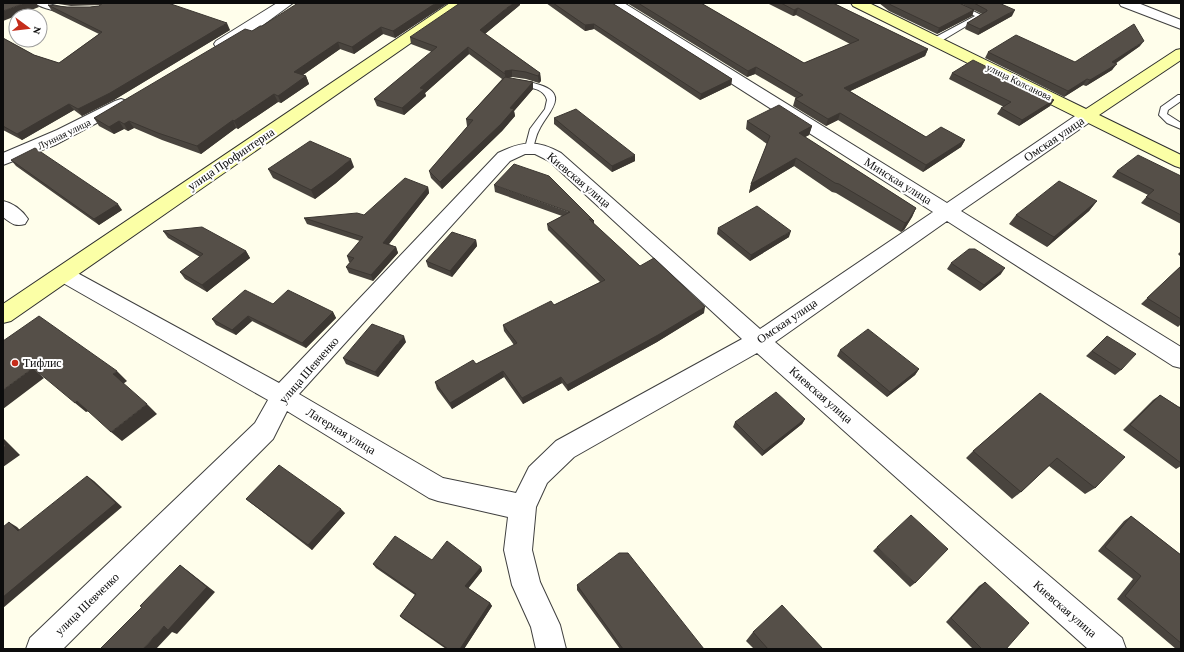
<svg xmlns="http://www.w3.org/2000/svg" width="1184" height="652" font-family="'Crimson Pro',serif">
  <rect width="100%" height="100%" fill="#fffeeb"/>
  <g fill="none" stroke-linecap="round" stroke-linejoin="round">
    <g stroke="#3f3f3f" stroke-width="2">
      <path id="lane" d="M35,3H45L68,9C61,14 41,8 35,3Z
        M948,3H957L983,16L938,43H932V39L975,16Z
        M515,81C523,80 533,83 540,85C571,95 546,114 539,130C536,135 535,142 533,148L529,151L525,148L530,129L545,109L547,100C544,87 526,87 515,85Z
        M1178,95H1181V101L1168,110L1167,114L1181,123V129L1167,123L1159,115L1161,107Z"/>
    </g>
    <g stroke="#3f3f3f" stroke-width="2">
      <path id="street" d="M277,3H293L263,25L226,47L221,48L216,47L214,44L216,41Z
        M608,3H624L947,203L1081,112L1087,111L1093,112L1095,116L1093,120L961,211L1181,347V368L1173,366L947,221L775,342L1122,638L1126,649H1088L757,353L574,457L547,483L536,507L532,550L540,582L560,625L566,649H536L531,627L512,585L504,550L508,517L438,501L429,498L287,411L273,439L63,649H26L30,638L255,423L268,400L56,279L53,274L56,269L63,266L70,269L279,383L498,153C522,141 537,140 561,153L760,329L933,212L610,6ZM525,154H535L549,161L742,339L556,441L529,467L516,493L443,478L299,394L510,161Z
        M1119,3H1138L1181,20V29L1121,6Z
        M121,99L127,101L129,104L127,107L55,145L3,165V153L57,130L115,101Z
        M3,201C13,203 22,210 28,219L25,224C15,227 11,223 3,217Z"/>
    </g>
    <g stroke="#2e2e2e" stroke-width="2">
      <path id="secondary" d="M450,3H466L464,6L11,321L3,323V304Z
        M851,3H869L1086,109L1176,50L1181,49V60L1099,115L1181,155V168L1175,166L853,6Z"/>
    </g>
    <use href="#lane" fill="#fff" fill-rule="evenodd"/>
    <use href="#street" fill="#fff" fill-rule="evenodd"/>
    <use href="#secondary" fill="#fbffa6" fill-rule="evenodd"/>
  </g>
  <path fill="#49443e" d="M52,3H174L171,4L230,30L114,100L82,116L74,110L22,140L3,130V38L34,55L59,63L99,34L52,11L48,5L67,7H90L99,6L101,5L71,6Z
    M448,3L395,38L383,34L354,54L340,49L303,75L306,76L309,84L281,103L278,102L238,129L236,128L201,154L162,140L134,128L128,131L124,129L114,134L99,126L94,118L252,31L262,26Z
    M546,3H612L732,79L731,85L700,100L594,29L585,31Z
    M627,3H701L804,63L850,44L796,15L793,16L767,3H833L928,49L925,56L850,91L926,137L965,140L961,147L923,172L838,120L826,126L793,106L795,99L796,98L755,74L747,77Z
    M879,3H959L973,10L960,3H999L1012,16L978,35L965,29L967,23L982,14L974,10L972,16L937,34L889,11Z
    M520,5L485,34L540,73L541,81L539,83L526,79L512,77L509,78L533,82V89L514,111L515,116L502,131L442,189L431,178L429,171L468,126H467L466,119L502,79L469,54L425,93L426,96L404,115L377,106L374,99L432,52L411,44L410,37Z
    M1140,46L1115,64L1112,70L1086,86L1083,85L1064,97L985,58L988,52L1075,62Z
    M952,73L1054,100L1050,106L1019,126L997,114L1001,108L1004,107L949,79Z
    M554,118L635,161L612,172L554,124Z
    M747,121L812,126L809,135L805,137L916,208L912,217L904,230L901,232L836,193L832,192L794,166L749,193L751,184L767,144L746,129Z
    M11,160L122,210L99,225L16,166Z
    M354,167L336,183L315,199L273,178L268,169Z
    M1117,171L1181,176V224L1141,203L1148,195L1112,177Z
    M494,185L594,221V224L640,266L704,313L657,342L568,391L562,383L523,404L504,377L452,409L437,389L435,382L476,364L514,345L504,331L503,325L554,305L600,282L548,230L547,224L562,216L495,192Z
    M428,187L429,193L389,244L396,247L398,253L373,281L349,273L346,267L350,262H349L347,256L360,241L307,224L304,218L364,215Z
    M1097,201L1089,211L1047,247L1009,224L1016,215Z
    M718,228L789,237L750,261L717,234Z
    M163,231L246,251L250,258L207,292L185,279L180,272L200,257L168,238Z
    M476,240L477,246L452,277L428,267L426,261Z
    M1181,251V257L1178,254Z
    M951,263L1001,274L980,291L947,269Z
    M1181,266V324L1178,327L1141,304Z
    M273,304L333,312L336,318L306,348L252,321L236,335L216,325L212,319Z
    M1107,336L1121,370L1115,375L1086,356Z
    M406,342L378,377L346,364L343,358Z
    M840,350L919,369L915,375L887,397L837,356Z
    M1040,393L1095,488L1085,494L1049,466L1021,492L1012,499L966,458L973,451Z
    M1160,395L1179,407L1181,406V466L1176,469L1123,430L1153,400Z
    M805,419L802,424L762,456L733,427L735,422Z
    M246,499L345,513L312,550L251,503Z
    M1131,516L1181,555V649H1176L1117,599L1133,579L1098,551L1124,521Z
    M877,547L915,583L910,587L873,551Z
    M432,560L481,567L482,571L468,588L490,603L492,606L464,649H446L403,619L400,616L415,595L376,568L373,564Z
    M985,582L1006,649H973L946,622L979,586Z
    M577,585L704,649H620L577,590Z
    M753,632L823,649H754L746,641Z"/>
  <path fill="#3c3732" d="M25,3H36L39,7L3,21V11Z
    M436,3H448L395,38L393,31Z
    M513,3H520V5L481,37L480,30Z
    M798,8L796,15L793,16L794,10Z
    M974,10L972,16L937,34L939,28Z
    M1015,10L1012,16L978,35L980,29Z
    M227,23L230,30L114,100L82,116L78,109Z
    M594,24V29L585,31V25Z
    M381,27L383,34L354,54L352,47Z
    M1144,41L1140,46L1108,68L1112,62Z
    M338,42L340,49L297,79L294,72Z
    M468,47L469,54L425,93L426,96L404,115L402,108L420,88Z
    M928,49L925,56L842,95L844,88Z
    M1117,64L1112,70L1086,86L1090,80Z
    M756,67L755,74L747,77L748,71Z
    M512,70V77L506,78V82L505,74V71Z
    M540,73L541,81L539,83L538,76Z
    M306,76L309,84L281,103L278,96Z
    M732,79L731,85L700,100L701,94Z
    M1087,79L1083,85L1064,97L1068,91Z
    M533,82V89L514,111L515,116L502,131L442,189L440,182L510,108Z
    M274,94L278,102L238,129L234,121Z
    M1054,100L1050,106L1019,126L1022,120Z
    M69,104L74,110L22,140L17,134Z
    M840,113L838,120L826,126L828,119Z
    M233,120L236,128L201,154L197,146Z
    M119,121L124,129L114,134L109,127Z
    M129,121L134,128L128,131L124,124Z
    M812,126L809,135L796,142L799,133Z
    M965,140L961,147L923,172L926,165Z
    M635,155V161L612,172V166Z
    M796,158L794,166L749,193L751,184Z
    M351,159L354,167L336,183L315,199L311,190Z
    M428,187L429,193L385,249L383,243Z
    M1097,201L1089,211L1047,247L1054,237Z
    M118,204L122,210L99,225L94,219Z
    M916,208L912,217L904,230L901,232L905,223Z
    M791,231L789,237L750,261L751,255Z
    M476,240L477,246L452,277L450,271Z
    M396,247L398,253L373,281L371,275Z
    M246,251L250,258L207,292L202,285Z
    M1005,268L1001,274L980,291L984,285Z
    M705,307L704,313L657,342L568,391L567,385Z
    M333,312L336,318L306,348L302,343Z
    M248,316L252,321L236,335L232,330Z
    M404,336L406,342L378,377L375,372Z
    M33,368L44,378L3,409V390Z
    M919,369L915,375L887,397L890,392Z
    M117,371L127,381L123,384L113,374Z
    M503,371L504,377L452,409L450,403Z
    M561,377L562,383L523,404L522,398Z
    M77,401L89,411L86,412L75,403Z
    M147,404L157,414L122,441L111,432Z
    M805,419L802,424L762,456L764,451Z
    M3,438L20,455L3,467Z
    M87,476L94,481L122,507L3,608V597Z
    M341,509L345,513L312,550L308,545Z
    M9,522L17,527L26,536L18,531Z
    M180,565L188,571L215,592L177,634L172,632L156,649H143L164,626Z
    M481,567L482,571L467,590L465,586Z
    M490,603L492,606L464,649H460Z"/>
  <path fill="#554f48" stroke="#3c3732" d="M3,3H25L3,11Z
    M103,3H168L227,23L110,93L78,109L69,104L17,134L3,126V38L34,55L59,63L102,32L48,5L67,7H90L99,6Z
    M298,3H436L393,31L381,27L352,47L338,42L294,72L306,76L278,96L274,94L234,121L233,120L197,146L158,133L129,121L124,124L119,121L109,127L94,118L245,29L252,31L260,26H262Z
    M460,3H513L480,30L540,73L538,76L526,72L512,70L505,71V74L468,47L420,88L424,89L402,108L374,99L437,47L410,37Z
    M553,3H612L732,79L701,94L594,24L585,25Z
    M638,3H701L804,63L859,40L798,8L794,10L781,3H833L928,49L844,88L926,137L941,127L965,140L926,165L840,113L828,119L795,99L803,95L756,67L748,71Z
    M888,3H959L974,10L939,28L891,5Z
    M974,3H999L1015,10L980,29L967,23L987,11V10Z
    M1134,24L1144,41L1112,62L1117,64L1090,80L1087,79L1068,91L988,52L1016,35L1075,62Z
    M973,60L1054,100L1022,120L1001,108L1011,102L952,73Z
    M505,77L533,82L510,108L514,109L501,124L440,182L429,171L473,120L466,119Z
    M779,105L812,126L799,133L916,208L908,221L905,223L839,184L835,183L796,158L751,184L770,136L747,121Z
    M576,109L635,155L612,166L554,118Z
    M310,141L351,159L333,174L311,190L268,169Z
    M35,148L118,204L94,219L11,160Z
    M1138,155L1181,176V215L1146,197L1154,190L1117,171Z
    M514,164L549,176L594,221L589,219L640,266L654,258L705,307L658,335L567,385L561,377L522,398L503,371L450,403L435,382L473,360L476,364L517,343L503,325L551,301L554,305L605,280L547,224L570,212L494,185Z
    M405,178L428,187L383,243L396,247L371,275L346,267L354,258L347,256L363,237L304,218L357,213L364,215Z
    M1059,181L1097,201L1054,237L1016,215Z
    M757,206L791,231L751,255L718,228Z
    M202,227L246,251L202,285L180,272L203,254L163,231Z
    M452,232L476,240L450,271L426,261Z
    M969,249H975L1005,268L984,285L951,263Z
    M1181,266V319L1147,298Z
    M245,290L273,304L288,290L333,312L302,343L248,316L232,330L212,319Z
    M39,316L117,371L113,374L147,404L111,432L77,401L75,403L33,368L3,390V341Z
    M372,324L404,336L375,372L343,358Z
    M868,329L919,369L890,392L840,350Z
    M1107,336L1136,354L1121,370L1092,351Z
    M776,392L805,419L764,451L735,422Z
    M1040,393L1125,457L1095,488L1057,458L1021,492L973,451Z
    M1160,395L1180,408L1181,407V463L1130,425Z
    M3,442L6,446L3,448Z
    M279,465L341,509L308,545L246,499Z
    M87,476L116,503L3,597V527L9,522L18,531Z
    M911,515L948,549L915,583L877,547Z
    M1131,516L1181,555V643L1125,596L1141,576L1105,547Z
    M395,536L432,560L447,541L481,567L465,586L490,603L460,649H448L400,616L416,594L373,564Z
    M619,553H628L704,649H623L577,585Z
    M180,565L207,587L168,630L164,626L143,649H100L142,607L140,606Z
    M985,582L1029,623L1006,649H982L951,618Z
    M782,605L823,649H768L753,632Z"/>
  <circle fill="#c52d1b" stroke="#fff" stroke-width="1.5" cx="15" cy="363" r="4"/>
  <g text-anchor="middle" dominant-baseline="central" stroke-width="4" stroke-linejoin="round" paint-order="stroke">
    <g font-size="10" fill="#0c0c0c" stroke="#fff">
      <text transform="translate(1019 82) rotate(26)">улица Колсанова</text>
      <text transform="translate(64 134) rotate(-26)">Лунная улица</text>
    </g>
    <g font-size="12" fill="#0c0c0c" stroke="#fff">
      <text transform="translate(1054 139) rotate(-34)">Омская улица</text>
      <text transform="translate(231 159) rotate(-34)">улица Профинтерна</text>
      <text transform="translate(579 180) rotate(40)">Киевская улица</text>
      <text transform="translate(898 181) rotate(32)">Минская улица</text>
      <text transform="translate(787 321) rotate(-34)">Омская улица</text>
      <text transform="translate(309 370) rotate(-49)">улица Шевченко</text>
      <text transform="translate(821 395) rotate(41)">Киевская улица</text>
      <text transform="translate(341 431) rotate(31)">Лагерная улица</text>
      <text transform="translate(87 604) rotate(-44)">улица Шевченко</text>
      <text transform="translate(1065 609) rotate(41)">Киевская улица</text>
    </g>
    <g font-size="12" fill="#0c0c0c" stroke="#fff" text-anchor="start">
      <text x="23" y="363">Тифлис</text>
    </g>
  </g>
  <rect width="1184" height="652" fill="none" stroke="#0c0c0c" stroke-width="8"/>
  <g transform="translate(28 28) rotate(105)"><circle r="19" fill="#ffffff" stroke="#9e9e9e"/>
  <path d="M0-3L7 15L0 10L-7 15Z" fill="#c52d1b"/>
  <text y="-6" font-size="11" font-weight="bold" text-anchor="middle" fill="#0c0c0c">N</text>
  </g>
</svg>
